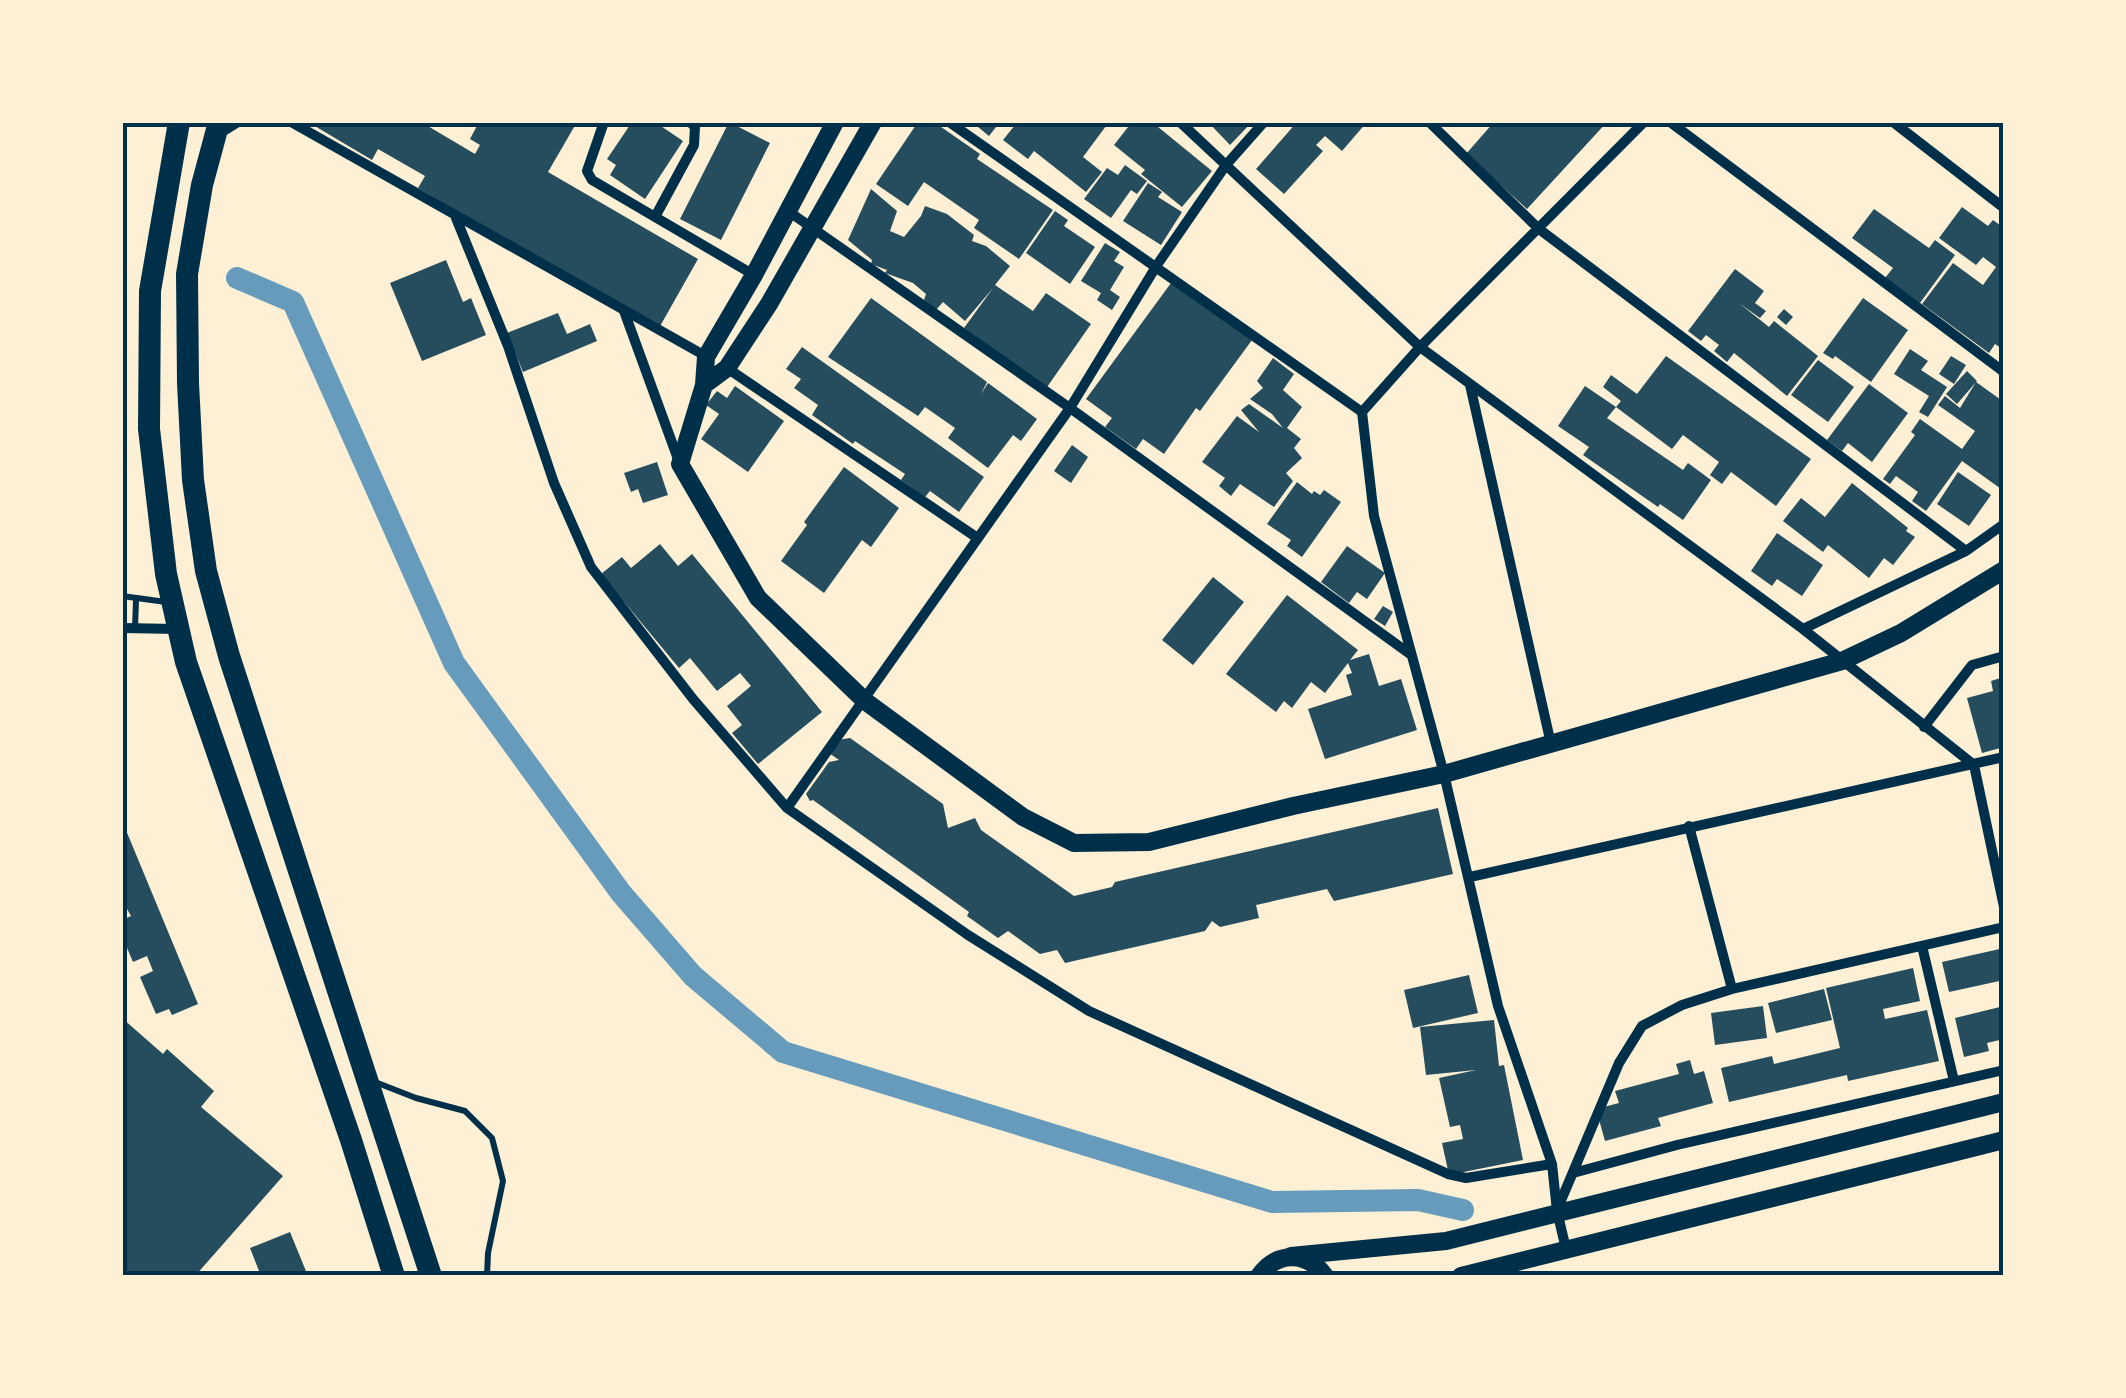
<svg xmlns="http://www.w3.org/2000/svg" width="2126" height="1398" font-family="'PT Sans Narrow',sans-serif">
  <rect width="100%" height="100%" fill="#fdf0d5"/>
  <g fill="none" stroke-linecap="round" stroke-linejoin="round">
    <path stroke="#669bbc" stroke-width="22" d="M237,278L293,302L454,663L621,893L693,976L783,1052L1272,1202L1418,1200L1463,1210"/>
  </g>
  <path fill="#264d5e" d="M308,122H421L475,154L480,145L470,139L479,122H577L548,172L698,259L659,328L418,188L425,176L378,149L372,160Z
    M632,122H655L683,141L645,199L610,175L616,165L607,159Z
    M729,122L770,143L721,240L680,219Z
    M918,122H934L980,154L977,159L1053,210L1019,259L974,228L979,220L924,182L908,206L876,184Z
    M972,122H1000L989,136Z
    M1013,122H1109L1083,157L1102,172L1086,192L1034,151L1028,159L1003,140L1015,125Z
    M1132,122H1152L1212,171L1182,207L1141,174L1145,170L1114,145Z
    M1208,122H1252L1230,145Z
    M1297,122H1367L1342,151L1325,136L1316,145L1323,151L1284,194L1256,169Z
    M1494,122H1607L1527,209L1466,154Z
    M1125,165L1147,181L1137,194L1131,190L1111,218L1084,199L1107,168L1118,175Z
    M1148,183L1162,192L1158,197L1182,212L1161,245L1123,221Z
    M871,189L897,211L890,231L904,237L921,216L925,206L947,214L974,235L972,241L986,246L1010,266L995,285L1033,311L1046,293L1091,324L1045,390L964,328L993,288L965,321L943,302L936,310L924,300L926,294L913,283L885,273L887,270L871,264L872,260L848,240Z
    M1962,207L1988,226L1993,220L2004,228V350L1995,344L1989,353L1922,304L1953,263L1983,285L1996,267L1983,257L1976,265L1939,238Z
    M1874,209L1929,248L1935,240L1955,255L1920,303L1885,278L1893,268L1852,238Z
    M1055,211L1068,220L1064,226L1095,247L1070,284L1026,253Z
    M1105,243L1120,252L1114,261L1124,267L1110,290L1120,297L1112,310L1097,300L1101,293L1081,281Z
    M446,260L463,302L471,298L486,335L422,361L390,283Z
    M1735,269L1764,291L1755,303L1766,311L1760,318L1739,303L1769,327L1774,321L1818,356L1787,396L1734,353L1727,362L1714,351L1719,345L1706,335L1701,341L1688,331Z
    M1171,283L1252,340L1200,411L1196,408L1164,454L1143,439L1136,449L1105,427L1112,418L1086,399Z
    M871,298L987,382L981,394L988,383L1037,419L1021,441L1013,435L988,468L948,438L955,428L925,407L918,416L828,357Z
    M1863,298L1908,330L1871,382L1835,356L1833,359L1823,353Z
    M1784,309L1793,317L1786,325L1777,317Z
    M558,313L567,334L590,324L597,341L523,372L507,333Z
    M802,347L984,477L959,512L930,491L925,497L901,480L905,474L855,441L853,444L812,415L818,405L794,388L801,379L786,369Z
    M1910,349L1928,361L1921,370L1947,387L1928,417L1919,412L1929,396L1894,374Z
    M1666,356L1811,459L1776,506L1731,472L1722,484L1710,475L1719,462L1683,435L1672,449L1616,407L1621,401L1603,387L1611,375L1637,394Z
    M1951,356L1966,365L1954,384L1939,374Z
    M1273,358L1294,374L1283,390L1302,407L1287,428L1301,439L1294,448L1302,458L1286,473L1293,481L1274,507L1240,484L1231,496L1219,486L1225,478L1202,462L1237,416L1259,432L1241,410L1249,404L1283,428L1272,414L1250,399L1263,388L1257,381Z
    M1818,360L1854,387L1828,422L1791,395Z
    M1967,371L1977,381L1957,404L1946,394Z
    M1976,382L2004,402V491L1962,461L1926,511L1912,501L1918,492L1896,476L1890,484L1883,479L1915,435L1911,432L1920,419L1962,449L1975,431L1938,405L1945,396L1960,408Z
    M1869,384L1908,413L1872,462L1848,443L1842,451L1827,440Z
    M735,386L784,421L748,472L701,439L719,414L706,405L717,391L727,398Z
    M1585,386L1616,407L1607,418L1683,470L1688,463L1711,480L1683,520L1660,504L1658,507L1583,455L1589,447L1558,426Z
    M1072,445L1088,457L1071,483L1054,471Z
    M657,462L668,495L643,503L638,489L631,492L624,473Z
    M844,467L899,508L871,547L862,540L824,593L781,561L807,525L804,522Z
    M1958,472L1991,495L1969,526L1937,504Z
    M1297,482L1312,494L1314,491L1320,495L1324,490L1341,502L1302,557L1287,546L1291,540L1267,524Z
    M1852,483L1908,528L1906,531L1915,537L1893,565L1884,558L1869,578L1828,545L1823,552L1783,521L1801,498L1825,517Z
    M1777,533L1823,565L1802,596L1777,579L1772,586L1751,571Z
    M660,544L678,566L692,554L822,712L758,764L732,733L742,725L727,706L751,686L740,673L717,691L690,658L679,668L601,574L622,557L631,568Z
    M1347,546L1385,573L1367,599L1357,592L1349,603L1321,582Z
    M1213,577L1244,602L1193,665L1162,640Z
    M1287,595L1358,650L1350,660L1369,654L1379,686L1401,679L1417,730L1325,759L1308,709L1352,695L1346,675L1352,673L1348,663L1325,693L1311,682L1292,708L1284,701L1276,712L1226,674Z
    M1383,606L1393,612L1385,626L1374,619Z
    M2004,677V747L1982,753L1967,698L1993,691L1991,681Z
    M850,738L943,804L948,828L975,818L981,830L1074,896L1112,887L1115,882L1438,808L1453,874L1334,901L1327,889L1256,905L1259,918L1220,927L1212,921L1205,931L1065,963L1057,950L1040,954L1008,931L998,938L967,916L969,912L813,800L810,801L806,794L829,762L839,760L829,753L838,740Z
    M123,823L198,1004L172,1015L169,1009L156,1014L140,977L153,971L147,956L133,962L122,936V920L131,916L122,900Z
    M2004,948V980L1949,992L1942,962Z
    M1913,968L1920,1001L1883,1009L1885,1019L1927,1010L1939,1061L1848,1081L1847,1075L1729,1102L1721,1068L1772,1056L1774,1064L1840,1048L1826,988Z
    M1469,975L1478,1013L1413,1028L1404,990Z
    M1824,989L1832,1020L1776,1033L1768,1003Z
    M1763,1006L1767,1038L1715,1045L1711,1013Z
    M2004,1006V1039L1987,1043L1989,1051L1964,1057L1955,1018Z
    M122,1018L163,1054L167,1049L214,1091L201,1107L283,1176L195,1276H122Z
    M1494,1020L1499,1066L1504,1065L1523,1160L1449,1175L1442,1143L1463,1139L1460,1125L1450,1127L1439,1078L1476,1070L1426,1075L1420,1027Z
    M1690,1060L1694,1074L1704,1071L1713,1103L1658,1118L1661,1126L1605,1141L1596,1109L1619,1103L1615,1091L1679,1074L1676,1064Z
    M290,1232L308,1276H261L250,1248Z"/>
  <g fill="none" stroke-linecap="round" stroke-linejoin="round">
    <path stroke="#003049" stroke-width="6" d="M122,596L166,602
      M135,628L136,600
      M375,1082L416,1098L465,1111L492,1138L503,1181L488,1253L487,1276"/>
    <path stroke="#003049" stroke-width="10" d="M291,122L709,358
      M604,122L587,171L592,180L754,275
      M949,122L1362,412
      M1180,122L1420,347L1803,629L1974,765L2004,907
      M1429,122L1539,229L1966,551
      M1670,122L2004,372
      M1893,122L2004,208
      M217,135L238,122
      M788,211L1070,408L1410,654
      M655,217L694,145L695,127L690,122
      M456,218L508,346L554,483L591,567L693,699L787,808L968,935L1089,1011L1448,1174L1466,1178L1552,1164
      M624,311L678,459
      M724,366L976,537
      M1470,385L1551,744
      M122,628L176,629
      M1803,629L1966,551L2004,524
      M1924,727L1972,665L2004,656
      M787,808L1070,408L1157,265L1226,165L1264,122
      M1689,826L1732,989
      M1470,877L2004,757
      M1922,946L1954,1081
      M1573,1173L1677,1145L2004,1070
      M1557,1210L1619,1063L1642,1026L1682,1005L1732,989L2004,927
      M1566,1249L1557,1211L1552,1164L1498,1006L1444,774L1374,516L1362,412L1420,347L1644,122"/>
    <path stroke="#003049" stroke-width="18" d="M835,122L754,275L706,357L704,385L680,464L758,598L865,701L1023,817L1074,843L1149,842L1293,806L1444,774L1842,661L1901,633L2004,570
      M704,385L727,368L769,304L873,122"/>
    <path stroke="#003049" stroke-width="18" d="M1291,1256L1446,1241L2004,1102
      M1259,1276C1277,1251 1307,1251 1325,1276
      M1461,1276L2004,1140"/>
    <path stroke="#003049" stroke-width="22" d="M179,122L150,291L149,429L166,574L186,662L351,1140L394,1276
      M219,122L202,185L187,274L188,383L193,480L206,571L229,656L431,1276"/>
  </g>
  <rect width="2126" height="1398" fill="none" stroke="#fdf0d5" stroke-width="250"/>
  <rect x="125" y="125" width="1876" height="1148" fill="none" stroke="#003049" stroke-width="4"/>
</svg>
